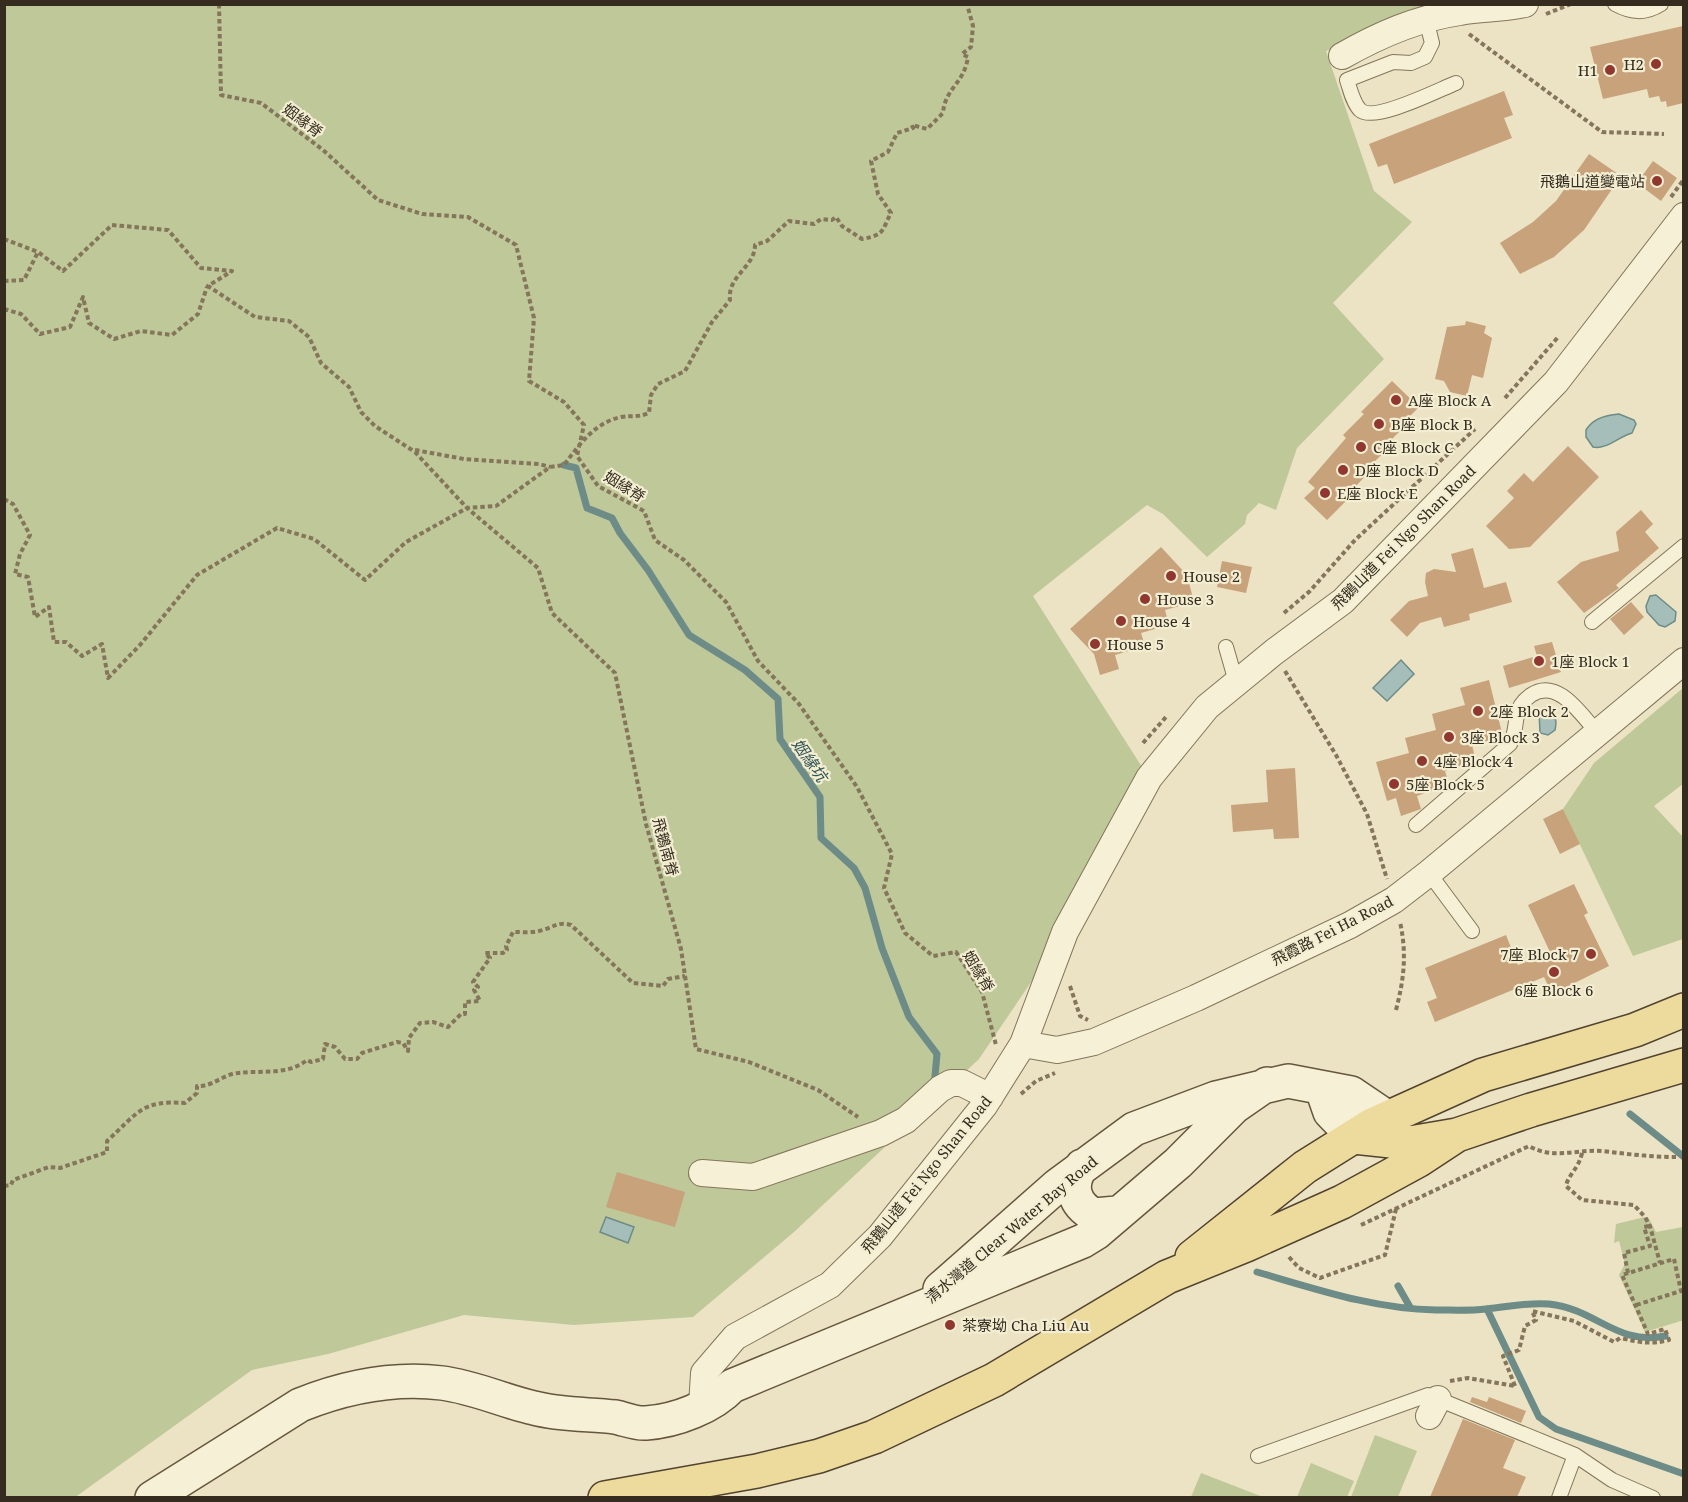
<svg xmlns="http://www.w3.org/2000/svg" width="1688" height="1502" font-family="'Noto Serif','Noto Sans TC',serif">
  <rect width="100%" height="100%" fill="#ebe3c3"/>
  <path fill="#bec898" d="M4,5H1443L1326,51L1374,191L1412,222L1333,303L1384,359L1297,448L1276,510L1259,503L1247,515L1245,524L1207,557L1163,514L1147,505L1033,596L1149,778L1065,932L979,1059L794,1232L693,1317L574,1325L464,1315L328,1354L252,1370L74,1498L4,1497Z
    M1683,688V784L1654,806L1683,837V939L1633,956L1563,809L1594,763Z
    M1645,1217H1648L1656,1232L1683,1227L1684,1320L1645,1332L1619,1275L1625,1264L1619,1241L1614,1243L1616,1224Z
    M1375,1435L1417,1451L1398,1497H1351Z
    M1311,1463L1354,1481L1347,1497H1297Z
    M1201,1473L1263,1497H1191Z"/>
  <path fill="#a5beb9" stroke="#6d8c87" stroke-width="1.5" d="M1619,414L1634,420L1636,424L1632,433C1618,437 1606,450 1593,447L1586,437V430C1593,418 1606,415 1619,414Z
    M1656,595L1676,612L1675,621L1665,627L1659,625L1647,612L1646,606L1650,596Z
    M1401,660L1414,674L1387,701L1373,688Z
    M1546,707C1556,711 1557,721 1555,730L1548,735L1540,733L1539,711Z
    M606,1217L634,1227L628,1243L600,1232Z"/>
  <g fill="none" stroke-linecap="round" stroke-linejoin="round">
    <path stroke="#6d8c87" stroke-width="7" d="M564,465L576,468L587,508L612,518L620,533L648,570L689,635L745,670L778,699L780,739L820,797L821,838L854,868L865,888L882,948L909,1017L937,1054L934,1087
      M1630,1114L1684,1157
      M1257,1272C1316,1289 1374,1309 1436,1310C1452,1310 1470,1311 1486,1309C1508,1307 1527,1302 1549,1304C1596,1309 1617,1346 1665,1336
      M1398,1286L1410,1307
      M1487,1309L1539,1417L1556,1429L1684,1474"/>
  </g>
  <path fill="#c7a27b" d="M1683,26V103L1667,107L1666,101L1661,102L1659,96L1649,98L1647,89L1603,99L1590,47Z
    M1504,91L1513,115L1504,118L1512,138L1394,184L1387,164L1378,167L1369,144Z
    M1589,154L1621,176L1584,230L1554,257L1520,274L1500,243L1533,222L1556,201Z
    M1653,161L1677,178L1661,201L1637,183Z
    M1466,321L1486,326L1484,333L1492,338L1483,378L1472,375L1467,396L1450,392L1444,381L1435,379L1447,327L1465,325Z
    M1392,381L1419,407L1409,417L1411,420L1391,440L1394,443L1373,463L1375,466L1355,487L1358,489L1327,520L1304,498L1315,488L1308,482L1346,438L1343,435L1364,414L1361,412Z
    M1568,446L1599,477L1530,547L1509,549L1486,526L1514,498L1507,491L1524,473L1533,482Z
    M1641,510L1653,524L1645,532L1659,548L1616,585L1619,588L1584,613L1557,582L1581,562L1619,551L1616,532Z
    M1161,547L1187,575L1194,602L1165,610L1169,625L1141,633L1145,646L1115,655L1119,669L1100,675L1094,654L1070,629Z
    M1473,548L1484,588L1506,582L1512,602L1469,614L1470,620L1444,627L1441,617L1420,623L1407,637L1390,620L1409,601L1428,596L1425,582L1426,573L1434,569L1456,572L1451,554Z
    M1222,561L1252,567L1246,593L1217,587Z
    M1631,602L1644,617L1624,635L1610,619Z
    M1552,642L1561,672L1509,688L1503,666L1537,656L1534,646Z
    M1489,680L1503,737L1472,745L1476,761L1445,771L1449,784L1417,796L1421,809L1401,816L1396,798L1387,801L1376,762L1409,753L1405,738L1436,730L1432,714L1465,705L1460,688Z
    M1295,768L1299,838L1274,839L1273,829L1233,832L1231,805L1268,802L1266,770Z
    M1563,809L1580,844L1560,854L1543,819Z
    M1574,884L1588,913L1584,915L1609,966L1552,994L1544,977L1435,1022L1427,1002L1437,998L1425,968L1506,935L1518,965L1550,952L1528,905Z
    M617,1172L685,1192L675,1227L606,1207Z
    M1472,1397L1487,1402L1489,1397L1526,1411L1521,1423L1470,1402Z
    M1463,1419L1515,1440L1503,1468L1526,1477L1517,1497H1430Z"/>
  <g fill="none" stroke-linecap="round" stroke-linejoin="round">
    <g stroke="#84755b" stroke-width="16">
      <path id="lane" d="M1615,4C1632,13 1645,14 1661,4
        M1426,19L1432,43L1425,57L1411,63L1393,62L1347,80C1350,89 1353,103 1360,110C1374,123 1438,90 1456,83
        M1592,622L1684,546
        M1226,647L1236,682
        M1416,825L1510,744C1517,732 1514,721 1519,709C1521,703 1526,699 1531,695C1558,677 1581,715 1597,732
        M1429,873L1472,931
        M1258,1456L1428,1395L1575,1455L1612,1480L1653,1498
        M1559,1498L1575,1455"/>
    </g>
    <g stroke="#84755b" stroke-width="28">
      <path id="street" d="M1342,56C1379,35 1417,18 1460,12C1481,8 1504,9 1525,4
        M1023,1044L1057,1050L1094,1042L1196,998L1350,925L1394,900L1429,873L1684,661
        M702,1173L753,1177L881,1133L906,1120L940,1089L951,1083H962L990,1097
        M702,1406L704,1373L735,1337L830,1285L880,1236L984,1106L1023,1044L1065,932L1149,778L1207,707L1274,652L1343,601L1556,382L1684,216
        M1429,1416L1438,1399"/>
    </g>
    <g stroke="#66563e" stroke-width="36">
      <path id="secondary" d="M1322,1089L1330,1112L1354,1137
        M1082,1166C1068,1185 1074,1205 1094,1215L1117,1213
        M940,1289L1058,1185L1134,1129L1216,1098L1288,1081L1351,1093L1388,1118
        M152,1498L300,1405C345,1387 392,1377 442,1383C474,1387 503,1401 534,1408C561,1415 588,1414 615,1417C625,1419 636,1424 646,1423C676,1421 712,1407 732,1386L1083,1241L1096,1233L1178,1163L1234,1107L1267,1084"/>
    </g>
    <g stroke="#52432f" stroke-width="36">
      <path id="primary" d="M1354,1137L1410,1143L1457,1135L1531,1110L1684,1065
        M1192,1257L1305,1167L1372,1125L1483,1075L1635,1030L1684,1010
        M605,1498L757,1471L819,1456L874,1437L994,1380L1167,1277L1246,1245L1342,1202L1419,1160L1457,1135"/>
    </g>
    <path stroke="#84755b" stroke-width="4" stroke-dasharray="4.5 3" stroke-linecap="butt" d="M219,4L221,95L261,103L323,150L378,200L422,214L468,217L516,245L534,318L529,381L564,402L584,425L577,456L598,486L644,511L655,540L684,560L726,602L758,661L799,704L857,787L892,854L884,888L905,933L933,956L956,952L982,992L996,1045
      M1546,14L1571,4
      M1469,34L1602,132L1664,134
      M1671,197L1684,179
      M4,239L38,252
      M4,281L24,280L38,252L63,271L112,225L168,230L201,268L232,271L208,286L255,317L289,321L309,337L321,363L349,387L361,412L375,426L415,452L467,508L538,568L552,613L615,673L646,824L681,949L696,1049L749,1062L818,1090L858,1117
      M4,309L21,314L40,334L70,327L83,297L89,323L114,339L141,331L172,335L198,314L207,287
      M1505,398L1559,336
      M415,450L464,459L539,464L550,467
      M4,499L13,504L30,535L20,554L15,574L28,577L35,617L49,607L54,642H66L82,656L102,644L108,678L140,645L197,575L277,528L314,539L365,580L406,542L467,508L496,506L550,467L564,465C580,444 594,423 621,417C632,415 637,418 649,413L651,395L658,384L685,371L712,322L730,300C727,276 755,267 755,245L767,241L789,221L814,224L821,219L832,220L836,217L842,226L862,239C886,235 882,229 891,213L878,194L871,161L888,152L897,133L913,128L912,125L927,129L943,113C945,88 964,84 968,57L962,54L971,47L973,26L967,4
      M1284,613L1310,591L1355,540L1475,429
      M1285,671L1336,755L1367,814L1387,879
      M1143,743L1166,717
      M1070,986L1080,1016L1088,1020
      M1396,1010C1404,979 1407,954 1400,922
      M1021,1094L1036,1081L1055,1073
      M1582,1153C1579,1168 1568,1175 1566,1186L1582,1200L1634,1205L1645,1217L1650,1226L1660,1263
      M4,1186L11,1185L13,1180L49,1167L60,1168L107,1152V1141C138,1113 141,1100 185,1103L197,1093V1086C213,1087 223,1074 238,1073C260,1070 287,1076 307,1060L311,1062L323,1059L325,1044L335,1047L345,1059H357L362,1053L397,1042L403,1043L408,1051L409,1038L420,1023L433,1022L448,1027L461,1014H465V1002L480,1001L474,990L478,987L473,982L490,958L485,953H503L507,950L506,946L513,932C522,932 534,933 543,930C553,927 560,921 571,925L633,983L663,986L668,979L685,976
      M1361,1225L1529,1146C1553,1160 1576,1149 1602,1151C1627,1154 1651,1157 1676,1157
      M1289,1257L1299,1268L1320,1278L1385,1255L1396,1209
      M1628,1273L1624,1253L1650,1246L1644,1227L1649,1226
      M1450,1381L1468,1378L1515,1386
      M1515,1386L1503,1356L1519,1350L1525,1326L1536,1320L1532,1311L1574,1321L1614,1342L1620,1338C1639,1342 1650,1345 1669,1340L1665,1329L1648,1334L1622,1275L1674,1259L1681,1291L1636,1305"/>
    <use href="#lane" stroke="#f6f0d6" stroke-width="14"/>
    <use href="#street" stroke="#f6f0d6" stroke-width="26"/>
    <use href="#secondary" stroke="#f6f0d6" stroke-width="33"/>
    <use href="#primary" stroke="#ecdb9d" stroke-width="33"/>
  </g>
  <g fill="#90372f" stroke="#f3edd2" stroke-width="2">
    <circle cx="1656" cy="64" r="6"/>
    <circle cx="1610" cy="70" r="6"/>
    <circle cx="1657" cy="181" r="6"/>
    <circle cx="1396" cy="400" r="6"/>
    <circle cx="1379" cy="424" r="6"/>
    <circle cx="1361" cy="447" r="6"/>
    <circle cx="1343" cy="470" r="6"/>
    <circle cx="1325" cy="493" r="6"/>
    <circle cx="1171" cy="576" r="6"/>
    <circle cx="1145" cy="599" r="6"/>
    <circle cx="1121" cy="621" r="6"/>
    <circle cx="1095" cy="644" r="6"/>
    <circle cx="1539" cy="661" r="6"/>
    <circle cx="1478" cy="711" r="6"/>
    <circle cx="1449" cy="737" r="6"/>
    <circle cx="1422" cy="761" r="6"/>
    <circle cx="1394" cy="784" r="6"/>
    <circle cx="1591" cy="954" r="6"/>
    <circle cx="1554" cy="972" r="6"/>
    <circle cx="950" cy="1325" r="6"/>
  </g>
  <g text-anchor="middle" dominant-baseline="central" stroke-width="4.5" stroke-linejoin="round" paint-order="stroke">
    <g font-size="15" fill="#352b1e" stroke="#f3edd2" text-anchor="start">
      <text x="1644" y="64" text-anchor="end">H2</text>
      <text x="1598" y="70" text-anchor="end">H1</text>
      <text x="1645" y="181" text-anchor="end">飛鵝山道變電站</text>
      <text x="1408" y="400">A座 Block A</text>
      <text x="1391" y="424">B座 Block B</text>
      <text x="1373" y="447">C座 Block C</text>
      <text x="1355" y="470">D座 Block D</text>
      <text x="1337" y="493">E座 Block E</text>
      <text x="1183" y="576">House 2</text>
      <text x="1157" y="599">House 3</text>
      <text x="1133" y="621">House 4</text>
      <text x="1107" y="644">House 5</text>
      <text x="1551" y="661">1座 Block 1</text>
      <text x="1490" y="711">2座 Block 2</text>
      <text x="1461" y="737">3座 Block 3</text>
      <text x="1434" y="761">4座 Block 4</text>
      <text x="1406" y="784">5座 Block 5</text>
      <text x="1579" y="954" text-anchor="end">7座 Block 7</text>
      <text x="1554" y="990" text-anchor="middle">6座 Block 6</text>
      <text x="962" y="1325">茶寮坳 Cha Liu Au</text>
    </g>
    <g font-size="15" fill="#352b1e" stroke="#f3edd2">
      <text transform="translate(303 120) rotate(37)">姻緣脊</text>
      <text transform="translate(625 486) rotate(32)">姻緣脊</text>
      <text transform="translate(1403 537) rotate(-45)">飛鵝山道 Fei Ngo Shan Road</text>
      <text transform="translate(666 847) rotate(75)">飛鵝南脊</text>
      <text transform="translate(1332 930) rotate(-27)">飛霞路 Fei Ha Road</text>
      <text transform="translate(979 971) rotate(59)">姻緣脊</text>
      <text transform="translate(926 1174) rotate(-51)">飛鵝山道 Fei Ngo Shan Road</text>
      <text transform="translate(1011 1229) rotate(-40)">清水灣道 Clear Water Bay Road</text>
    </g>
    <g font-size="16" font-style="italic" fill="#2e5354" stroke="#f3edd2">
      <text transform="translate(810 760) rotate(55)">姻緣坑</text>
    </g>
  </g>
  <rect width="1688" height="1502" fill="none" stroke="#352b1e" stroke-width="12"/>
</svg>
